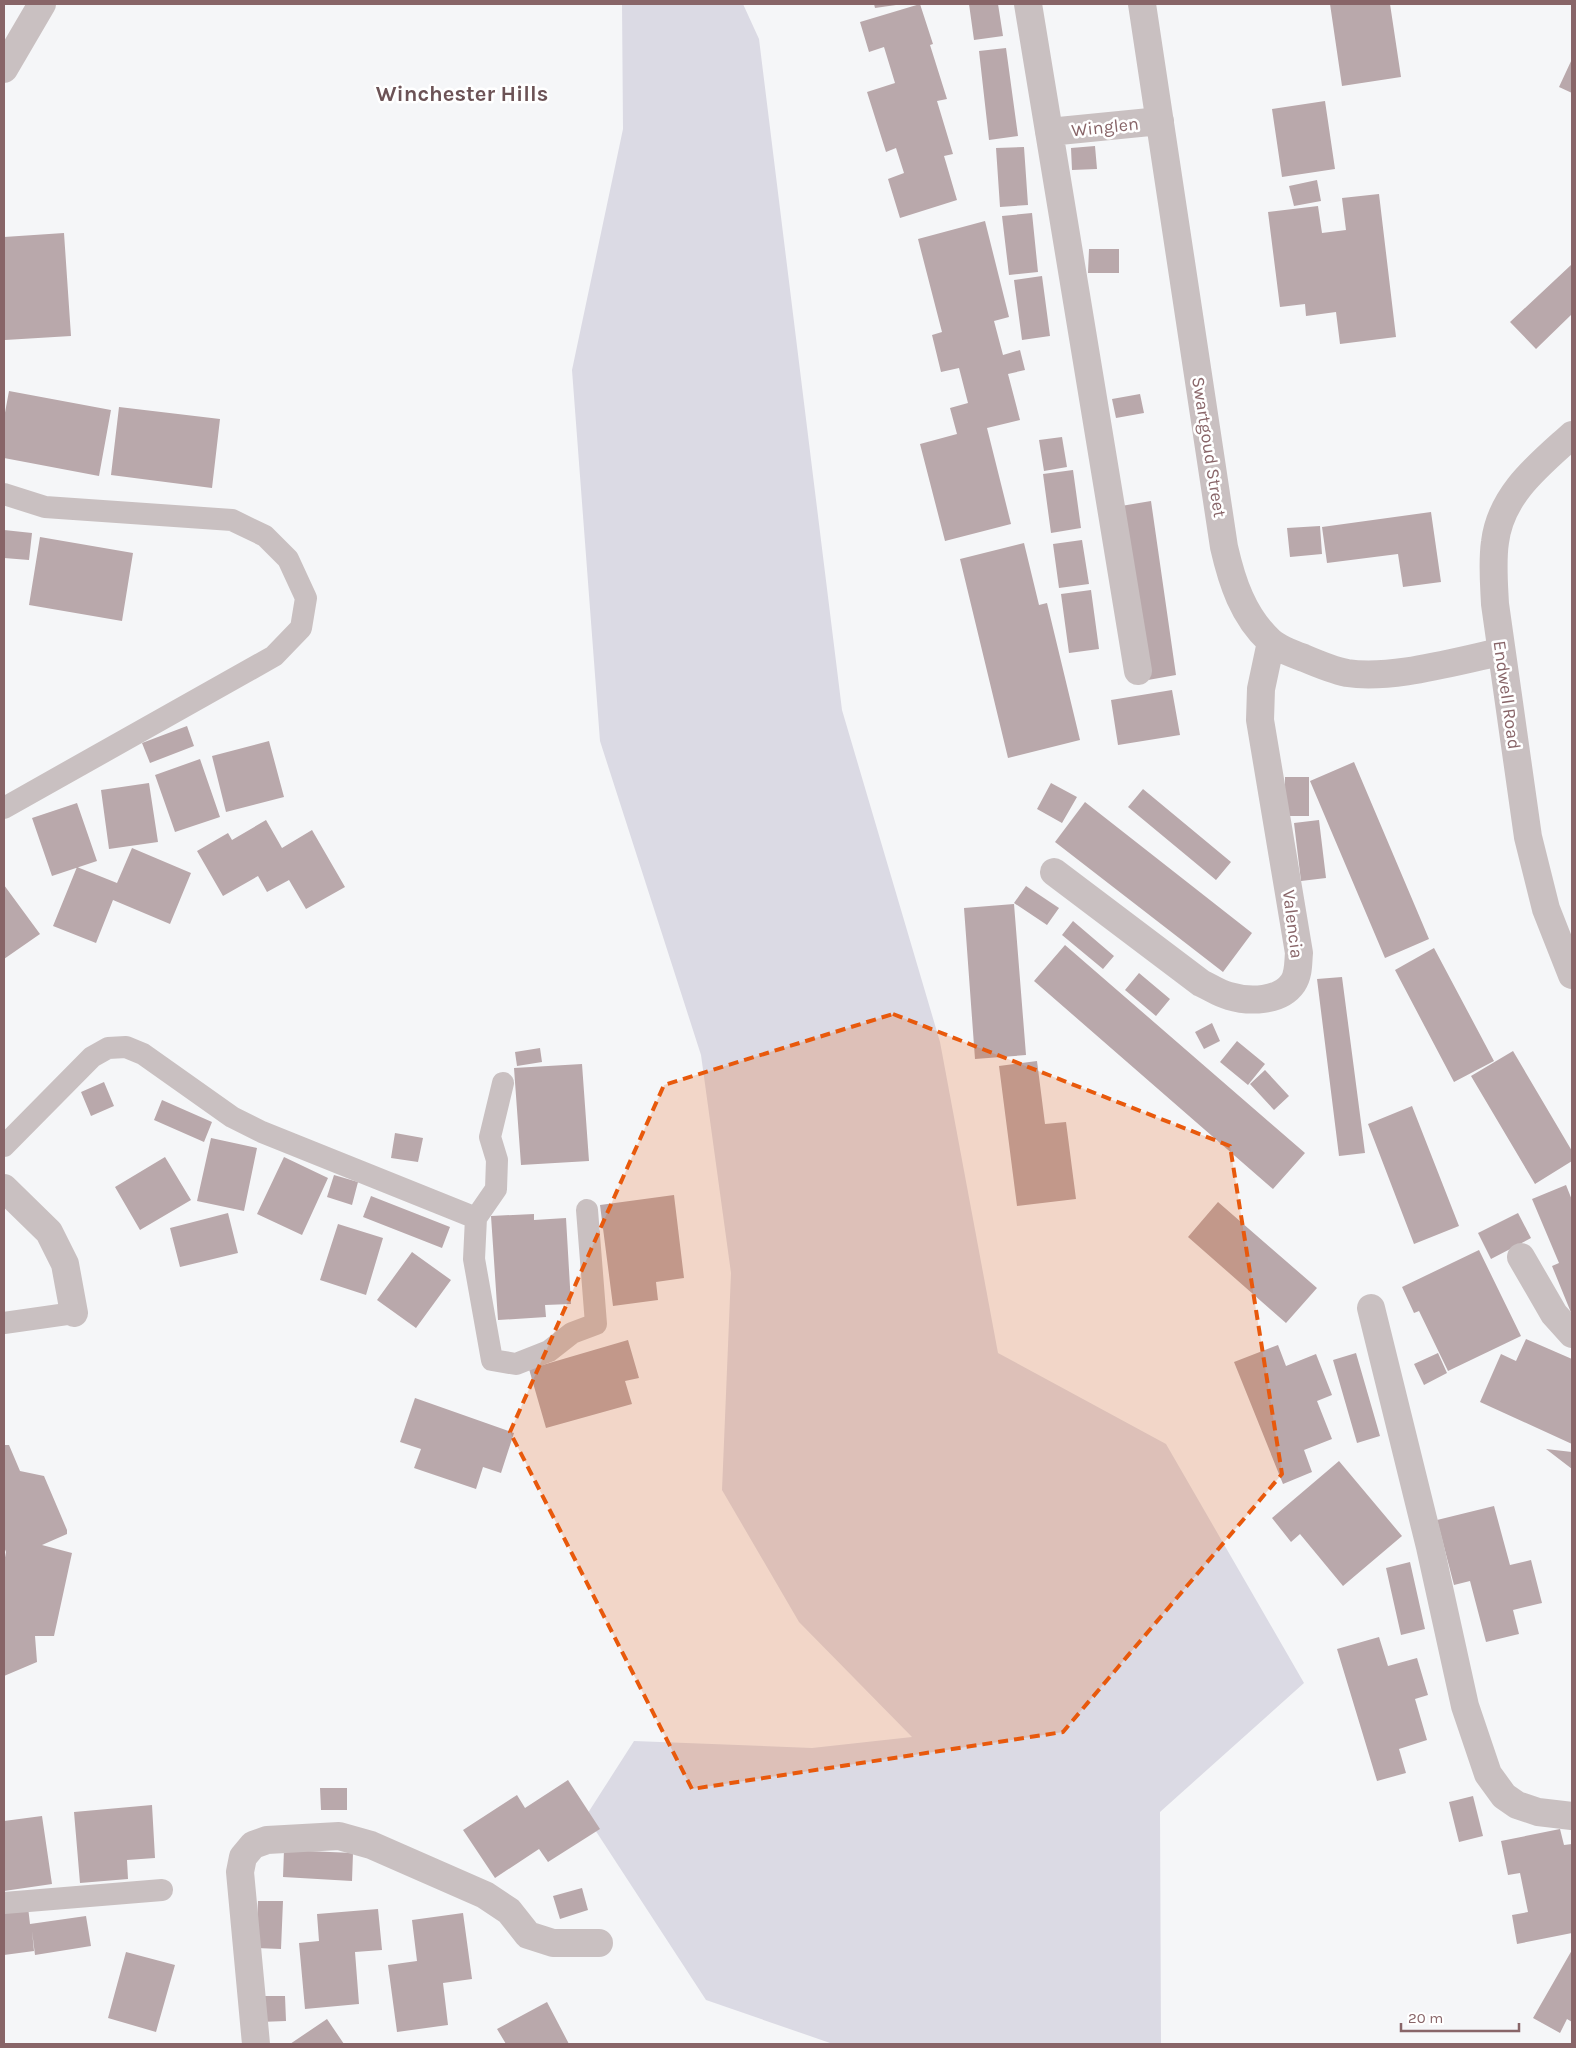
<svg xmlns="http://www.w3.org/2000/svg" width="1576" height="2048" font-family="Karla,sans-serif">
  <rect width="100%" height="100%" fill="#f5f6f8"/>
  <path fill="#dbdae4" d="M622,4H743L759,39L842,710L940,1042L998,1353L1166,1444L1304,1683L1160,1812L1161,2044H833L706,2000L586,1816L634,1741L812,1748L912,1737L799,1622L722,1490L731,1273L701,1055L600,741L572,370L623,129Z"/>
  <path fill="#b9a8ab" d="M874,4H896V5L875,8Z
    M920,4L933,44L930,45L947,99L937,101L953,154L944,156L957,200L900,218L888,179L904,173L896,148L886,152L867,92L895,83L884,47L869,52L860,22Z
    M969,4H998L1003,36L974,40Z
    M1330,4H1390L1401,77L1342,86Z
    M1006,48L1018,136L989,140L979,51Z
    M1572,59V93L1559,87Z
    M1325,101L1335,169L1282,177L1272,109Z
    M1095,146L1097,169L1072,170L1071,148Z
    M1024,147L1028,205L1000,207L996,148Z
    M1317,180L1321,201L1294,206L1289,186Z
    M1379,194L1396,337L1340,344L1336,312L1306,316L1305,304L1280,307L1268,212L1318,206L1322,233L1346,230L1342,198Z
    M1032,213L1038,272L1009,275L1002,216Z
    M985,221L1009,317L994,321L1003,355L1020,350L1025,370L1008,374L1020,420L987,428L1011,524L945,541L920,444L957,434L950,408L968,403L959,368L941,372L932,335L942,332L918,239Z
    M64,233L71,336L5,340L4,237Z
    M1089,249H1119V273H1088Z
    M1571,265L1572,267V314L1536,349L1510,322Z
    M1042,276L1050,336L1022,340L1014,280Z
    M9,391L111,410L99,476L4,458V418Z
    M1140,394L1144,413L1116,418L1112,399Z
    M119,407L220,419L212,488L111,475Z
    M1062,437L1067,467L1044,471L1039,440Z
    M1073,470L1081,528L1051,533L1043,474Z
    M1151,501L1176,675L1148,680L1121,506Z
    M1431,512L1441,582L1403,587L1398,554L1327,563L1322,527Z
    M1320,526L1322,554L1290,557L1287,528Z
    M4,530L32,533L29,560L4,558Z
    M40,537L133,553L122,621L29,605Z
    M1082,540L1089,584L1059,588L1053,544Z
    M1024,543L1039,605L1047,603L1080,740L1008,758L960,559Z
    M1091,590L1099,649L1069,653L1061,594Z
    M1172,690L1180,735L1118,745L1111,700Z
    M187,726L194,746L150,763L142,743Z
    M269,741L284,797L226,812L212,756Z
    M200,759L220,817L175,832L155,775Z
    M1354,762L1429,939L1385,958L1310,781Z
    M1285,777H1309V816H1285Z
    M149,783L158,842L109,849L101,790Z
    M1051,783L1077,797L1062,823L1037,809Z
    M1143,789L1231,862L1216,880L1128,807Z
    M1085,802L1252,933L1223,972L1055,842Z
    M77,803L97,861L52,876L32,818Z
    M266,820L282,848L312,830L345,887L306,909L289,880L267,892L258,876L223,896L197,851L228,833L232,840Z
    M1319,820L1326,878L1301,881L1294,823Z
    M132,848L191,873L170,924L113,900L96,943L53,926L77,867L117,883Z
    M4,885L40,934L4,959Z
    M1026,886L1059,908L1047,925L1014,903Z
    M1014,904L1026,1055L975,1059L964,908Z
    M1073,921L1114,956L1103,969L1062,935Z
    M1065,945L1305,1153L1273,1189L1034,981Z
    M1434,948L1494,1061L1454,1082L1395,970Z
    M1139,973L1170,999L1156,1016L1125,990Z
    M1342,977L1365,1153L1339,1156L1317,979Z
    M1212,1023L1220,1041L1204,1049L1195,1032Z
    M1237,1041L1265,1064L1248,1085L1220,1062Z
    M540,1048L542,1062L517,1066L515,1052Z
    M1513,1051L1572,1151V1161L1535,1184L1471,1076Z
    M1037,1061L1045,1124L1066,1122L1076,1199L1017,1206L999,1066Z
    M582,1064L589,1161L521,1165L514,1068Z
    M1265,1070L1289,1096L1274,1110L1250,1084Z
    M104,1082L114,1106L91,1116L81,1092Z
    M162,1100L212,1122L204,1142L154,1120Z
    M1412,1106L1459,1226L1414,1244L1368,1124Z
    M395,1133L423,1138L418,1162L391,1158Z
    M211,1138L257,1148L244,1211L197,1201Z
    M165,1157L191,1200L140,1230L115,1187Z
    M284,1157L328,1178L302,1235L257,1214Z
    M334,1175L358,1182L352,1205L327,1197Z
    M1566,1185L1572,1200V1315L1552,1266L1559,1263L1532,1199Z
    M674,1195L684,1278L656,1282L658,1300L613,1306L600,1205Z
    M371,1196L450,1227L442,1248L363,1217Z
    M1218,1202L1317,1288L1286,1323L1188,1237Z
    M228,1213L238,1253L180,1267L170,1228Z
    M1518,1213L1531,1238L1491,1259L1478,1233Z
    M534,1214V1220L566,1218L571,1304L545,1305L546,1317L498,1320L491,1216Z
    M338,1224L383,1238L366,1295L320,1280Z
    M1479,1250L1521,1336L1448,1371L1419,1311L1414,1313L1402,1287Z
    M412,1252L451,1280L416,1328L377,1300Z
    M1526,1339L1572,1359V1444L1480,1402L1501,1354L1516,1361Z
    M628,1340L639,1378L625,1381L632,1404L546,1428L529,1369Z
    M1278,1345L1286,1366L1316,1354L1332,1395L1317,1401L1332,1439L1304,1450L1312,1472L1283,1484L1234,1362Z
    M1356,1353L1380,1436L1357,1443L1333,1360Z
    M1438,1353L1447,1373L1424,1385L1414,1364Z
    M415,1398L514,1433L501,1473L483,1467L476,1489L414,1468L421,1449L400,1442Z
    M4,1445H9L20,1471L44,1476L67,1530V1534L42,1545L72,1553L54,1636H35L37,1662L4,1676V1563L6,1552L4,1547Z
    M1546,1449L1572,1452V1469Z
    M1339,1461L1402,1536L1343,1586L1300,1534L1291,1542L1272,1518Z
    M1494,1506L1510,1565L1531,1560L1542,1603L1513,1610L1519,1634L1486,1642L1470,1581L1454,1585L1437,1520Z
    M1410,1562L1425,1629L1401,1635L1386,1568Z
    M1379,1637L1388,1666L1417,1658L1428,1695L1415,1699L1427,1740L1399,1749L1406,1773L1377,1781L1337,1649Z
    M568,1780L600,1829L548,1862L539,1849L495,1878L463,1830L517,1795L525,1808Z
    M320,1788H347V1810H321Z
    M1473,1796L1483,1836L1459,1842L1449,1802Z
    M152,1805L155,1858L127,1860L128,1879L80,1883L74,1812Z
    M42,1816L52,1884L4,1891V1821Z
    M1560,1829L1564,1845L1572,1844V1933L1517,1944L1512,1915L1528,1912L1520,1873L1508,1875L1501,1841Z
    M284,1850L353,1853L352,1881L283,1877Z
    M582,1888L588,1910L560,1919L553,1896Z
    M258,1901H283L281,1949L256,1948Z
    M28,1907L30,1924L86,1916L91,1946L35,1955L32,1931L34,1951L4,1955V1910Z
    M378,1909L382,1950L355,1952L359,2004L305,2009L299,1943L319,1941L317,1914Z
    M463,1913L472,1979L443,1983L448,2025L397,2032L388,1965L417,1961L412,1920Z
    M1572,1950V2022L1567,2019L1560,2033L1533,2018Z
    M126,1952L175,1965L156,2032L108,2018Z
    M260,1996H285L286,2021L260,2022Z
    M547,2002L569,2044H506L497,2029Z
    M327,2019L344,2044H290Z"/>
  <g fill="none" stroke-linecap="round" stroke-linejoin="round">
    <path stroke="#c9c0c1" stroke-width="22" d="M4,494L45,507L232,520L265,536L288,559L306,598L301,628L274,656L4,808
      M503,1083L490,1137L497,1160L496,1189L476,1218L474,1259L492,1360L516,1364L549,1351L572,1333L596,1324L587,1210
      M4,1146L92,1057L108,1048L126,1047L143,1054L232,1117L262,1132L476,1218
      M4,1323L74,1313
      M4,1903L162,1890"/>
    <path stroke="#c9c0c1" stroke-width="28" d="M1028,4L1138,671
      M1142,4L1224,547C1232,582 1243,616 1270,641C1279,649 1293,654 1304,658C1318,664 1332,670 1347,673C1392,680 1456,661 1501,652
      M4,69L42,4
      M1049,132L1160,121
      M1572,435C1539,465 1501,494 1495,542C1492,562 1494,583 1495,604L1528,837L1546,909L1572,975
      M1054,872L1201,983C1210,987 1220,994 1229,996C1249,1002 1280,1002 1293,983C1299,974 1298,962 1299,953L1260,720L1261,689L1271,642
      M4,1188L49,1232L65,1264L74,1313
      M1521,1257L1554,1314L1572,1334
      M1371,1308L1430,1547L1465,1706L1488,1774L1504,1796L1517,1805L1538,1812L1572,1816
      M256,2044L240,1872L243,1857L253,1845L267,1840L339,1836L371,1845L485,1895L509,1911L528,1935L553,1943H599"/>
  </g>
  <path fill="#e8590c" fill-opacity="0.2" stroke="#e8590c" stroke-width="4" stroke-dasharray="10 6" stroke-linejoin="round" d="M893,1014L1230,1146L1282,1474L1063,1732L692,1789L510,1432L664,1085Z"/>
  <g text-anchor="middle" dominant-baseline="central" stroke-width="5" stroke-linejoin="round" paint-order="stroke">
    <g font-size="18" fill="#886568" stroke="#fff">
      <text transform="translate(1105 127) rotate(-6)">Winglen</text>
      <text transform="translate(1209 447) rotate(81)">Swartgoud Street</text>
      <text transform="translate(1507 695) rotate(82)">Endwell Road</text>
      <text transform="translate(1293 924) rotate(83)">Valencia</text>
    </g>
    <g font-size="22" font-weight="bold" fill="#6c5356" stroke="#fff">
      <text x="462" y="94">Winchester Hills</text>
    </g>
  </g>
  <rect width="1576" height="2048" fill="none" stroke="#886568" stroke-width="10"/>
  <path d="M1401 2023v8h118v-8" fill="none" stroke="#886568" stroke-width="2.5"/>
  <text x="1408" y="2023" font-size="15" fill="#886568" stroke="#ffffff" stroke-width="4" paint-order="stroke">20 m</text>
</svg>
